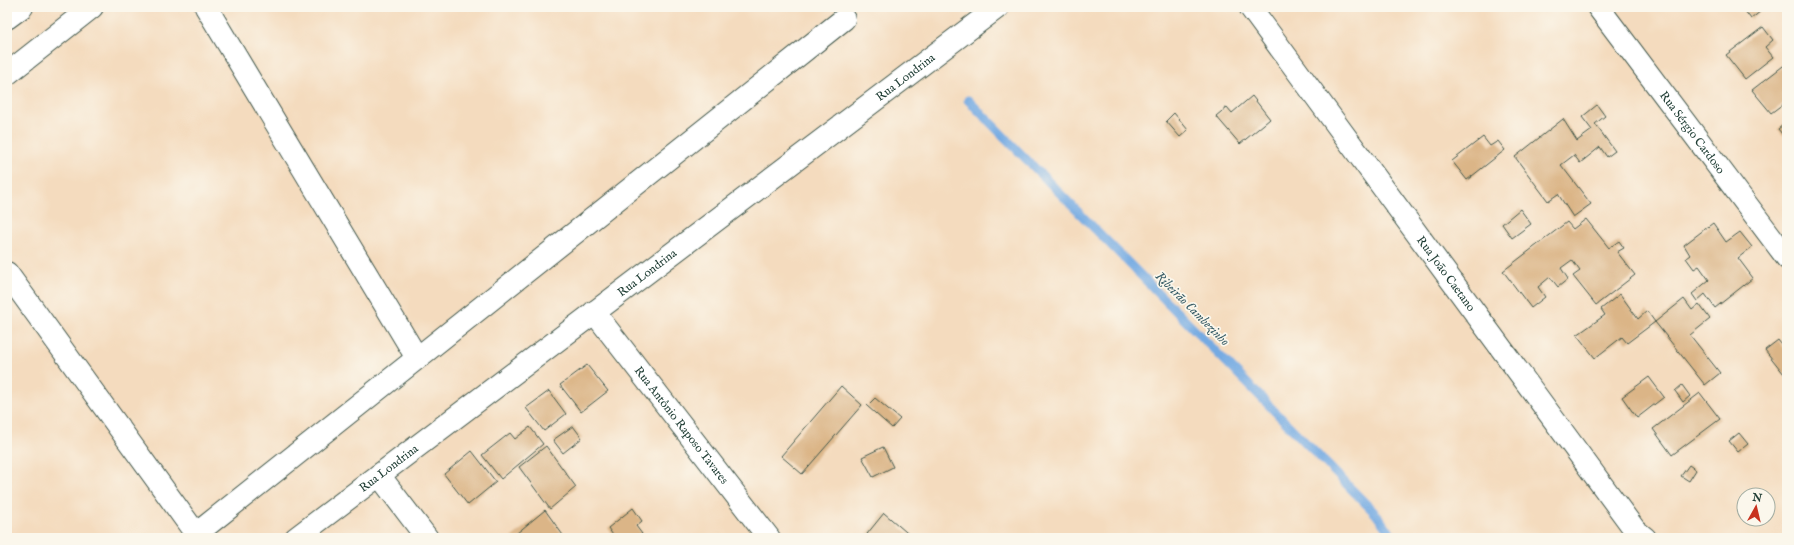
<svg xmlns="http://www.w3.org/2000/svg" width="1794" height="545" font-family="'IM FELL English',serif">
  <rect width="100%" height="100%" fill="#fbf7ec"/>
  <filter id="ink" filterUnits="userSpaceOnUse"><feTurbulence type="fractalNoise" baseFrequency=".025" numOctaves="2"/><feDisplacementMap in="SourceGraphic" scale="8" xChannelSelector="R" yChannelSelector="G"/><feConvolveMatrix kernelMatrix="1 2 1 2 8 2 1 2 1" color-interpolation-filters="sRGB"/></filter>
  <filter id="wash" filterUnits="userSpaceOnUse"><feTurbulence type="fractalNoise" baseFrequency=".012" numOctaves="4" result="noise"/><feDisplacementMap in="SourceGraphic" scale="16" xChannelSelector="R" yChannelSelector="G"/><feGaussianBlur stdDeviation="0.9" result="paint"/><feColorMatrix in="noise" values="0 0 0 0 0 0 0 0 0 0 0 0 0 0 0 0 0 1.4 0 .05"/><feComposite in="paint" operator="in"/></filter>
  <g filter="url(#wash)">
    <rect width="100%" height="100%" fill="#f4dbbe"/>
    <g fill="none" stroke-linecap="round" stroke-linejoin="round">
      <path stroke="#74aae2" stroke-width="9" d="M968,100L1375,513L1394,538"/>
    </g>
    <g id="blocks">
      <path fill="#dbb587" d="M1742,7H1766L1751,19Z
        M1763,27L1773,40L1765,47L1773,57L1745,79L1726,55Z
        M1787,63V101L1771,113L1752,90Z
        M1252,96L1270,119L1240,144L1216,116L1227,107L1232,113Z
        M1597,105L1605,116L1595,124L1615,151L1607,157L1600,147L1580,163L1574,155L1561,165L1591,204L1573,217L1558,194L1548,201L1515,157L1563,119L1577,141L1592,130L1582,117Z
        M1174,113L1188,130L1180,137L1166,121Z
        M1787,122V140L1778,129Z
        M1483,137L1490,146L1498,141L1505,150L1467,180L1452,161Z
        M1520,209L1531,224L1512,238L1502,224Z
        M1586,219L1609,248L1619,241L1624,248L1617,252L1635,275L1596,305L1573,276L1580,271L1572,260L1561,268L1568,279L1558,287L1550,277L1538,287L1545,297L1531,308L1503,271L1567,222L1573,229Z
        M1713,223L1726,242L1740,232L1752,247L1738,258L1753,278L1715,308L1705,294L1697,301L1692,294L1709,280L1699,266L1694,269L1686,258L1690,255L1684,245Z
        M1620,294L1638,319L1647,311L1655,322L1684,299L1692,310L1699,304L1710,319L1690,335L1720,373L1705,385L1655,322L1627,343L1622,337L1595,358L1577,335L1605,315L1601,309Z
        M1778,340L1787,352V371L1784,374L1765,350Z
        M587,365L608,391L581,412L560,385Z
        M1649,377L1664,397L1637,418L1622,397Z
        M1682,385L1690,396L1683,402L1675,391Z
        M841,386L862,405L802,474L781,456Z
        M549,391L566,414L544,431L526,408Z
        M1700,393L1720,419L1672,455L1653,429Z
        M875,398L900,419L892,428L867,406Z
        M573,426L582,438L563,453L553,440Z
        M530,427L543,444L501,479L482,455L510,433L515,439Z
        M1739,433L1748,444L1738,452L1729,441Z
        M546,446L576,487L550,509L519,467Z
        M883,447L893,467L873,477L862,457Z
        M472,451L496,482L468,505L444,474Z
        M1689,465L1696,470L1689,481L1681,476Z
        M633,508L642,521L636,526L642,534L638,537L639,538H615L608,528Z
        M545,510L565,538H511Z
        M884,513L913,538H872L867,534Z"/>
    </g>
  </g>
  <g filter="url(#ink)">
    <use href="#blocks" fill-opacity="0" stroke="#3f5549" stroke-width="1"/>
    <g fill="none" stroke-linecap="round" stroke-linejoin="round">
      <g stroke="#3f5549" stroke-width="24">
        <g id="minor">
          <path d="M206,7L417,358"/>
          <path id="s1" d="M1250,7L1635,530L1645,538"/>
          <path id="s2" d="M1598,7L1787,258"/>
          <path d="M7,18L22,7"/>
          <path d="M7,74L92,7"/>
          <path d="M7,273L196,534L844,19"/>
          <path id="s3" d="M594,312L769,538"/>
          <path d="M379,475L427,538"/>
          <path id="s4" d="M296,538L998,7"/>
        </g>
      </g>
      <use href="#minor" stroke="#fff" stroke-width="22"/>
    </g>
  </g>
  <g text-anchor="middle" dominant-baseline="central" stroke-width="3.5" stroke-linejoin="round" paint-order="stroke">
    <g font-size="12" fill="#1f3d34" stroke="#fbf7ec">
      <text stroke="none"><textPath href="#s4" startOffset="764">Rua Londrina</textPath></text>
      <text stroke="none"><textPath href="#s2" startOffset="157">Rua Sérgio Cardoso</textPath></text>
      <text stroke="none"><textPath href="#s4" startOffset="440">Rua Londrina</textPath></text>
      <text stroke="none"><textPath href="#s1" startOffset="331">Rua João Caetano</textPath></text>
      <text stroke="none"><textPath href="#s3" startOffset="143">Rua Antônio Raposo Tavares</textPath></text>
      <text stroke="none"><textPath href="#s4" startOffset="116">Rua Londrina</textPath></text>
    </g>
    <g font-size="13" font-style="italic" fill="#395e68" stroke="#fbf7ec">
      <text transform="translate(1192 309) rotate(45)">Ribeirão Cambezinho</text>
    </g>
  </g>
  <rect width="1794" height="545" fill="none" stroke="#fbf7ec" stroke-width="24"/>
  <g transform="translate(1756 507) rotate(8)"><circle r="19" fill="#fbf7ec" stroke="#a3ada2"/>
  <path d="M0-3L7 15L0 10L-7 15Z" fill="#c8321e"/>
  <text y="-6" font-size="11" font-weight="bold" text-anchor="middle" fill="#1f3d34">N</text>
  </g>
</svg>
